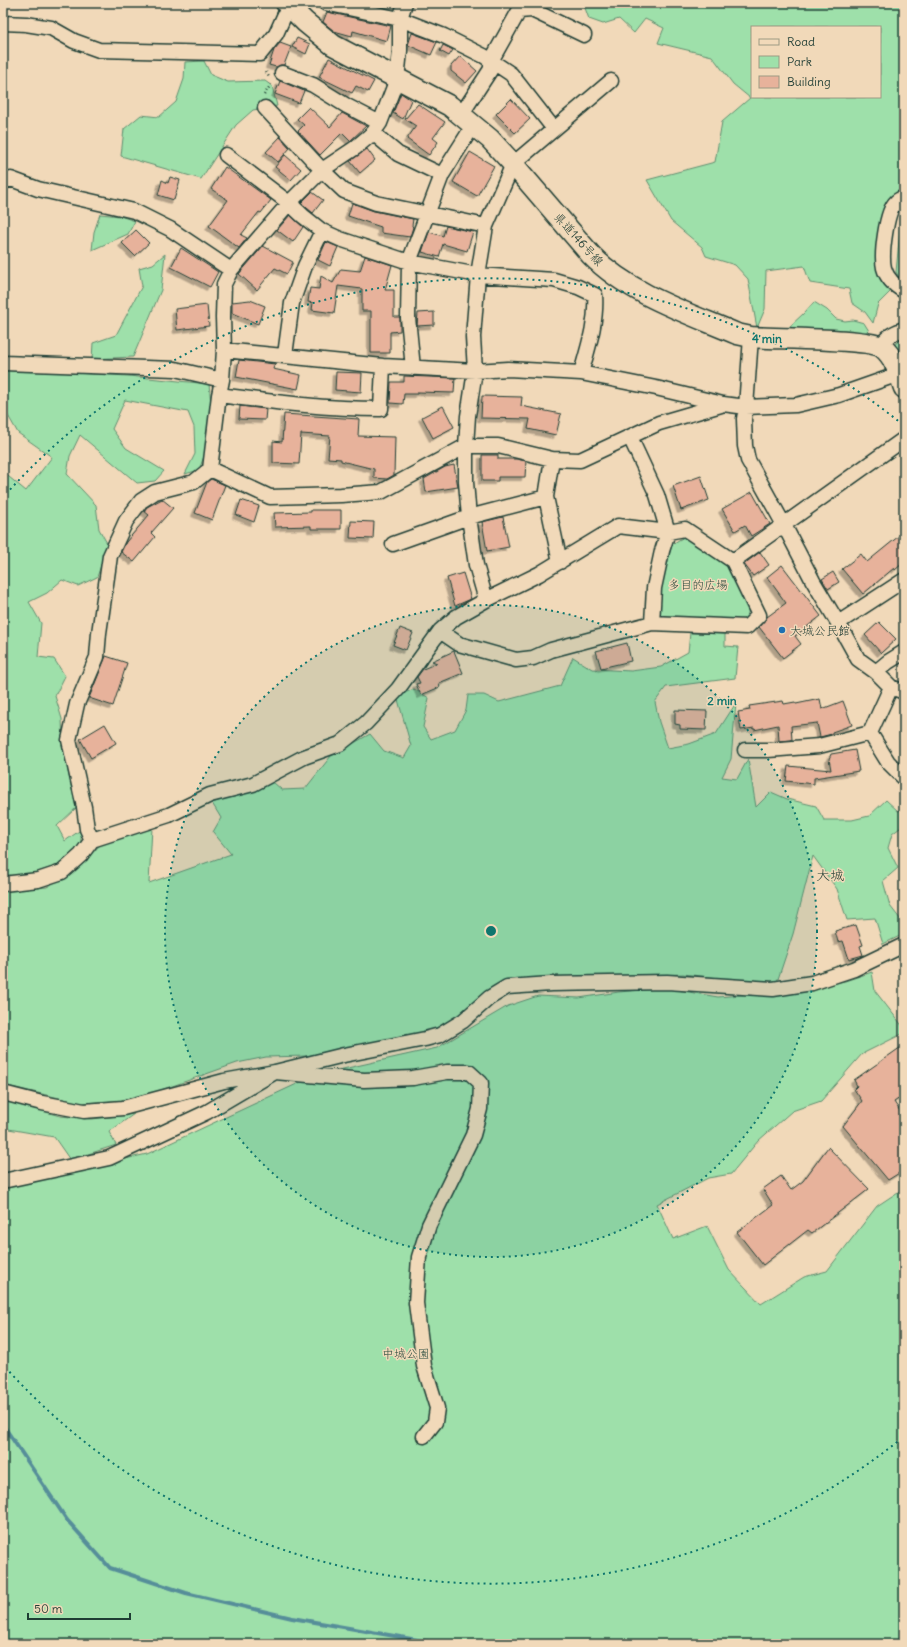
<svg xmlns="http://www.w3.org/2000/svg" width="907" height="1647" font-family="Delius,'Klee One',sans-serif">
  <defs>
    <filter id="shadow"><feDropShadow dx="-3.5" dy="3.5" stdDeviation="0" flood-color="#0004"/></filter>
  </defs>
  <rect width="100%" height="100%" fill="#f1d9b9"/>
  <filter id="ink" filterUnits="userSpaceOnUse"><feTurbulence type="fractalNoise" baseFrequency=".025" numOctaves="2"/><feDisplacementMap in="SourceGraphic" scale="8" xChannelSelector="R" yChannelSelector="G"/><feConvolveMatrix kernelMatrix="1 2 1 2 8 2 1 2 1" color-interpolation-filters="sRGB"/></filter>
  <g filter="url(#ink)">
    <path fill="#9ee0aa" stroke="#5e8e6f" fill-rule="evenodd" d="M580,3H904V192L888,203L891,291L878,304L873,323L865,312L852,303L849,289L810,283L804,266L766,271L765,309L757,328L748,279L735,265L706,256L702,247L671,221L647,180L715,162L722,122L750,98L733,84L712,56L658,43L664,28L645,19L634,33L619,19L603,24L589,19L585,8ZM752,27H880V97H752Z
      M204,61L211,75L228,82L265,81L272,86L277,106L253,110L236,125L201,179L121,156L124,129L141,115L159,117L176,102L184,79L185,62Z
      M100,214L120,216L135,221L128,234L92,250L94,232Z
      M904,224V286L896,272L900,230Z
      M165,254L161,290L133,357L92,359L93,343L116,335L142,286L139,268L153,264Z
      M814,302L827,310L836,319L845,321L853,320L864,323L869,331L857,335L796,333L788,328L804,313Z
      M904,337V364L894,345Z
      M3,369L128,376L209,384L211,404L207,448L199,470L185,474L195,454L194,427L188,412L125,400L112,429L126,448L164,471L155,481L137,483L80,435L70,456L67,474L96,505L99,529L108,545L97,577L78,586L62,580L47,593L29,602L41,623L38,657L54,659L65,676L55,696L62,719L63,748L76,808L57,826L65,841L82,829L80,849L62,864L32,874L3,877V472L26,491L52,457L18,433L3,407Z
      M684,537L699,543L727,561L749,608L746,623L657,618L661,587L672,544Z
      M690,633L725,634V646L738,647L735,678L666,687L655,702L659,722L668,748L689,744L716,734L736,703L731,759L722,777L737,779L748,759L756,807L771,792L787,799L816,806L824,820H852L869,816L886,800L898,811L904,809V825L892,834L888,848L898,868L883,881L890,906L904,924V934L883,944L875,918L847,920L837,889L813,856L793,934L777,982L745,981L683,974L505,981L492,987L466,1012L439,1028L413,1035L307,1056L266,1057L237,1063L133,1100L81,1103L3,1085V891L47,887L79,867L101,844L152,828L149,883L231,854L213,832L221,818L212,803L273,782L282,790L305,789L331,756L370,734L384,751L404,758L411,746L397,696L414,689L429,698L423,727L431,739L455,730L466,710L468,695H484L499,702L560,686L573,657L592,669L631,671L661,667L688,652Z
      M872,972L875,991L904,1028V1033L862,1054L821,1101L792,1111L758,1141L731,1174L708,1178L657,1204L673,1239L707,1226L729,1270L761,1304L804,1277L827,1271L877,1206L904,1188V1644H3V1187L147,1154L316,1075L437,1048L508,1006L538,996L579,998L619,992L665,988L718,997L790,991L845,981Z
      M3,1100L60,1116L92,1119L134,1114L109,1132L116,1145L70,1160L54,1137L3,1128Z"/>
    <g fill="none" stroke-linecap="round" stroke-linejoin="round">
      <path stroke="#568e99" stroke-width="4" d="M3,1425L67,1520L110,1568L186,1593L292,1618L440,1644"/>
    </g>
    <path fill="#e7b29b" stroke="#1f3d34" filter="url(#shadow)" d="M327,12L391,26L387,41L353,31L352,36L334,31L323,22Z
      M412,33L437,42L431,55L408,45Z
      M297,38L310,44L306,54L292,47Z
      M280,43L291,47L284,65H280L276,67L269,65L274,50Z
      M443,45L453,50L449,56L440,51Z
      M460,56L477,71L466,83L451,71V66Z
      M329,58L374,81L368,92L356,86L352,93L319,77Z
      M280,81L304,91L299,103L275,94Z
      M401,93L411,100L403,119L393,113Z
      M511,99L530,119L515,133L496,114Z
      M418,104L445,122L433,138L438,142L429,155L407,139L416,126L405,119Z
      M309,107L330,127L342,113L366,126L350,141L342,133L320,155L298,131L304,125L297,119Z
      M280,137L290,148L278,162L266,152Z
      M367,149L375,160L360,173L350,161Z
      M470,152L494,166L477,196L453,182Z
      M285,155L301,169L291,180L275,167Z
      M225,167L271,200L261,213L259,212L241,235L247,238L239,248L209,226L228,200L211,189Z
      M170,177L180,180L174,200L158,195L162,180L168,183Z
      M312,192L323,200L313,213L301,203Z
      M352,203L374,211L413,219L412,226L413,227L410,237L381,233V227L348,216Z
      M290,215L303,227L293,242L277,230Z
      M446,226L473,232L467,251L443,244L439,257L422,252L429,232L443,236Z
      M136,230L149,243L135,256L122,243Z
      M326,242L338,247L330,266L318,260Z
      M263,246L293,262L287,274L275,268L257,290L239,274Z
      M181,248L218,272L210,287L171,267Z
      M365,256L392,265L385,290H394V317H400V331L390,332V353H371V311H362V289L338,286L334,313L312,310L313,303L308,302L310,288L319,289L321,276L333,283L341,269L360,271Z
      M250,300L265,306L258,324L232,313V302Z
      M207,305L209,326L177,330L175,309Z
      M434,312V325L417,326L418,313Z
      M239,360L275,364L273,369L301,375L298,389L236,377Z
      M336,372L362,373L361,392L335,390Z
      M404,376L455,378L454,393L418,392V394H404L403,404L390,403L391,382H404Z
      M482,396L522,397L521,406L561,414L556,435L528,429L530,419L481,418Z
      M240,406L266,409L265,420L239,419Z
      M443,406L454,427L433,438L422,417Z
      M284,414L359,419L358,436L395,437L394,475L387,479L374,478V469L341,461V459L328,458L330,436L301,434L299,464L273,463V441L282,442Z
      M482,455H498V459H517L526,461L525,477H498V481H482Z
      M454,465L458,487L426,492L424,479L445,467Z
      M701,476L709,500L681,510L673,486Z
      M211,479L225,485L212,520L195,513L207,482Z
      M752,492L770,524L751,536L745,525L735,531L722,509Z
      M162,499L173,508L151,533L155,537L134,562L121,552L126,542L149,515L144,511L147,507Z
      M241,500L259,506L254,522L236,515Z
      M311,510H341V529H311V526L275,527L274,513L311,512Z
      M503,517L509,547L487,551L482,522Z
      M351,521L374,522L373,539L350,538Z
      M899,536L904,542V562L895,570L894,568L863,594L842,569L861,554L867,562Z
      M760,552L769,565L753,576L744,564Z
      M782,565L821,616L795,636L801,644L783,658L759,627L767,617L786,603L767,577Z
      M833,572L839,582L828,589L822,579Z
      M463,573L471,599L455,606L447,578Z
      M879,622L896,639L881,653L865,635Z
      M400,628L413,633L406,650L393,645Z
      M627,643L631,661L601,668L596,651Z
      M454,651L463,673L439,683L440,687L421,695L416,684L420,683L417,677L423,669L437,663L432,661Z
      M106,656L127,663L113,706L89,698Z
      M820,699L822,709L843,701L852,725L832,732V734L820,737L817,723L791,726L792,740L779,741L778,725L754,730V728L741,730L738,712L750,710L749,706L783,701L784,704L795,702L796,704Z
      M675,710L707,711L706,730L680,729V725L675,724Z
      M105,724L116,743L91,758L80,739Z
      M855,750L859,771L814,778V784L786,781L788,766L831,770L829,759L831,754Z
      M856,925L863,945L860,946L863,955L849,959L843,941L838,942L835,931Z
      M904,1045V1095L894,1102L904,1117V1170L888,1180L843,1126L862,1101L854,1089L857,1086L854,1080Z
      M828,1147L869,1189L812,1233L808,1230L763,1265L737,1232L773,1205L763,1189L781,1176L791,1190L803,1181Z"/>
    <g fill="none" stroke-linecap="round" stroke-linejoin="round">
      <g stroke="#1f3d34" stroke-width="17">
        <path id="minor" d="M325,3L400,19L444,36L484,56L511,74L554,129
          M3,23L26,24L51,28L74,41L99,50L260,54L276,34L289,5L295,3
          M282,73L313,85L347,106L380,123
          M265,108L322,170L344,191L376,203L486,226
          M461,115L491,69V61L519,11L532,10L584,35
          M373,133L398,154L442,175
          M226,155L289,203L303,216L322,231L340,239L409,262L478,275L554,280L578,287L595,295C597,322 588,348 581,373
          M3,182L11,179L38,189L134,211L170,229L231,270
          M904,197C902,198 898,200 896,202C886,211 881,255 884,268C887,279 895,286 904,291
          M751,337L746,407L744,419L745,446L748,460L784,525L813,581L838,623L858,659L876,672L891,687L904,692
          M881,346C887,336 893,333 904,329
          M224,350L383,366L475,371L508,369L581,373L656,388L723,404L746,407L796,405L839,395L899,374
          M285,355L292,303L305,266L322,231
          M3,363L175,369L222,380
          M413,368L408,318L409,262L442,175L473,126
          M219,395C273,402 327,409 381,409L383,366
          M552,459L546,497L560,562
          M210,469L270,497L341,495L381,492L466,446H498L552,459L580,460L659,423L721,405
          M393,544L469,517L546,497
          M733,561L904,439
          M486,600L476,565L469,517L466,482V446L468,416L475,371L473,337L478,275L486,226L513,164L611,81
          M838,623L904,580
          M440,631L459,644L516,660L533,658L551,650L652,623L654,588L662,551L668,532L685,529L733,561L759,615L747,627L652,623
          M876,672L888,662L904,652
          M870,733L888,762L904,778
          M745,750H768L819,746L870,733L891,687
          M92,840L87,829L84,807L69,740L77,704L97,657L99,633L110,556L126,521L141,501L155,492L194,482L210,469L219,395L222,380L224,350L223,317L224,284L231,270L289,203L322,170L355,148L373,133L380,123L397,79L400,51V19L405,3
          M3,884L38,880L62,872L81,855L92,840L169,815L210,795L253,784L304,757L340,744L366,723L398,689L440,631L456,617L486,600L539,574L618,526L668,532L657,495L630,437
          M3,1093L42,1103L84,1111L123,1108L224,1081L275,1072L344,1055L425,1039L440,1035L463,1021L489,998L507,987L551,984L667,982L773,989L812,983L854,969L904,945
          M3,1181L109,1158L207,1112L275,1072L364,1080L413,1078L447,1072H469L481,1083L480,1109L473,1135L429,1225L419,1257L416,1303L424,1366L437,1408L435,1422L424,1436"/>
      </g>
      <g stroke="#1f3d34" stroke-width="23">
        <path id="secondary" d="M286,3L305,22L333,45L450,106L490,139L513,164L591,255C629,294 688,313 737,334L751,337C773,339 871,338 883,348C895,358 899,374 904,388"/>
      </g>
      <path stroke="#1f3d34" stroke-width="2.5" stroke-dasharray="1 3" stroke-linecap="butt" d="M266,72L269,77
        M264,95L272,83"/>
      <use href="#minor" stroke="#f1d9b9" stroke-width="14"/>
      <use href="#secondary" stroke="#f1d9b9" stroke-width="20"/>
    </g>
  </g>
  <circle cx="491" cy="931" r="326" fill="#0f766e" fill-opacity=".12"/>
  <g fill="none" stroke="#0f766e" stroke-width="2" stroke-dasharray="2 4">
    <circle cx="491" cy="931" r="326"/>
    <path d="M902 1438A653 653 0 0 1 6 1368M6 494A653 653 0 0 1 902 424"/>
  </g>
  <circle fill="#1f6fb2" stroke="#f1d9b9" stroke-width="1.5" cx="782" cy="630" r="4"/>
  <g text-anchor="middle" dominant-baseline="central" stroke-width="3" stroke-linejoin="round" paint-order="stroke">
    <g font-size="12" fill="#1f3d34" stroke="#f1d9b9">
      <text transform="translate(579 239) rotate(48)">県道146号線</text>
    </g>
    <g font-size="12" fill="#2c4d40" stroke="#f1d9b9">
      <text x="698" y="584">多目的広場</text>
      <text x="406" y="1353">中城公園</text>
    </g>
    <g font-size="12" fill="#1f3d34" stroke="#f1d9b9" text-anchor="start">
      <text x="790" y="630">大城公民館</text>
    </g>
    <g font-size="14" fill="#1f3d34" stroke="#f1d9b9">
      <text x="830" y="875">大城</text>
    </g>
  </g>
  <circle cx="491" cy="931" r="6" fill="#0f766e" stroke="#f1d9b9" stroke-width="2"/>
  <g font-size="12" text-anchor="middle" font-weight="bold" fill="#0f766e" stroke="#f1d9b9" stroke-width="3" stroke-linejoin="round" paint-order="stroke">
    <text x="767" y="343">4 min</text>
    <text x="722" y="705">2 min</text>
  </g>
  <rect width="907" height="1647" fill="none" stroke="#f1d9b9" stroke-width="16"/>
  <rect x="8" y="8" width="891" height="1631" fill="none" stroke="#1f3d34" stroke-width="1.5" filter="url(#ink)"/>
  <rect x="751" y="26" width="130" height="72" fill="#f1d9b9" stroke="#9d9b84"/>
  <rect x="759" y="39" width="20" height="6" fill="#f1d9b9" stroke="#9d9b84"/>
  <text x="787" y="46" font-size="12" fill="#1f3d34">Road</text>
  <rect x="759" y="56" width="20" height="12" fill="#9ee0aa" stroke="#9d9b84"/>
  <text x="787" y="66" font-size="12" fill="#1f3d34">Park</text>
  <rect x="759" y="76" width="20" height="12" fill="#e7b29b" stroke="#9d9b84"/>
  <text x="787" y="86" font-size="12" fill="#1f3d34">Building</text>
  <path d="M28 1613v6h102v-6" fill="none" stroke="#1f3d34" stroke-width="2"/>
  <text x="34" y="1613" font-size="12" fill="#1f3d34" stroke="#f1d9b9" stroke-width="3" paint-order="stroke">50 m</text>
</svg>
